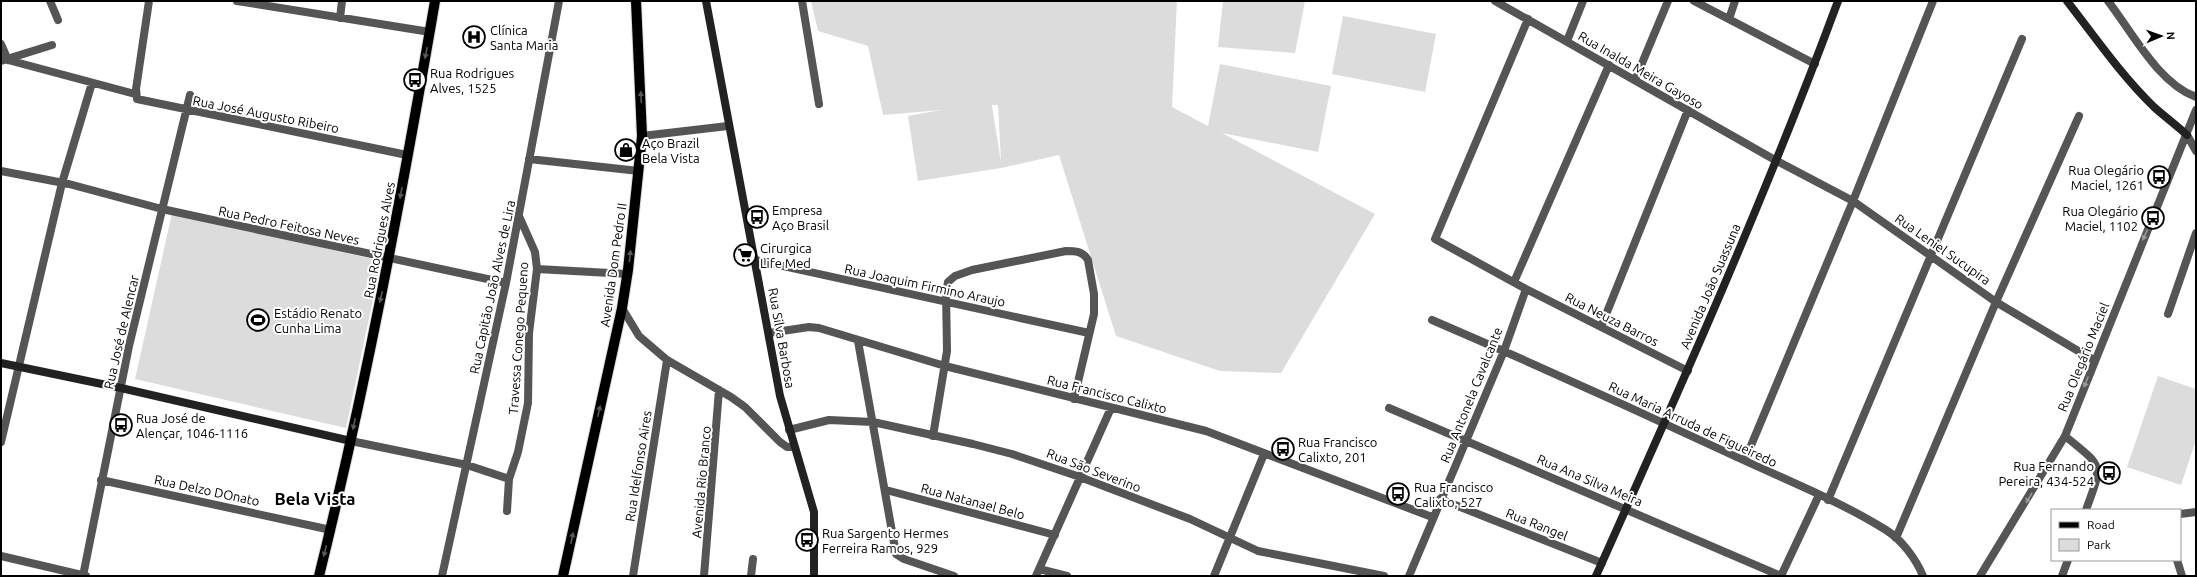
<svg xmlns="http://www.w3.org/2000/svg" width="2197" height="577" font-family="Ubuntu,sans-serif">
  <rect width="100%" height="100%" fill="#fff"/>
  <path fill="#dcdcdc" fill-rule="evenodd" d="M811,1H1177L1172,107L1208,126L1220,64L1331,86L1318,152L1222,133L1375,214L1281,373L1220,371L1116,336L1059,155L1001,168L918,181L908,116L941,110L883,115L868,46L818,31ZM992,105H998L1001,162L992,106Z
    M1223,1H1305L1295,53L1218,47Z
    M1343,16L1436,34L1425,92L1332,74Z
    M172,213L381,261L346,428L135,379Z
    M2158,376L2196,389V440L2181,485L2127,467Z"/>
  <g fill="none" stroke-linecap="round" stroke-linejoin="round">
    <g stroke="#dbdbdb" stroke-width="12">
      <path id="primary" d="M319,576C366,386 402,194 435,1
        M563,576L622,308L628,270L642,136L636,1"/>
    </g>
    <path stroke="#555" stroke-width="8" d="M50,1L58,20
      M149,1L136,89L137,99L407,155
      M237,1L430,32
      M802,1L819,104
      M1495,1L1775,160L1853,201L1996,302L2095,361
      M1694,1L1815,64
      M2108,1C2132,32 2158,83 2196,97
      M340,18L342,1
      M1528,19L1435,239L1526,289L1688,371
      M1729,19L1735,1
      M1567,41L1583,1
      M1,44L8,60
      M8,60L135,94
      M1,61L52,45
      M1635,80L1668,1
      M2187,135L2196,151
      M642,136L728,126
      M529,159L639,171
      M1,171L69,184L162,209L506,283
      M755,260L1089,333
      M537,269L628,274
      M1514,282L1609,65
      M622,308L639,336L667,360L731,397L745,407L780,442L787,447H794
      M2168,314L2196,233
      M1432,320C1532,363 1630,407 1728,453C1779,477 1838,500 1886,530C1902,540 1916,559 1923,576
      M1601,327L1688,110
      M769,333L809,327L819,328L945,366L1206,431L1432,517
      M858,341L896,554L904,559L954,576
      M1389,408L1781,576
      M789,430L829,420L873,422L973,444L1012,454L1080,477L1190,519L1258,551L1384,576
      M933,436L947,351L946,293L948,282L955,276L972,270L1066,251C1075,251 1083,251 1088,260L1094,294V314L1074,399
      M2065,436C2104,468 2103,463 2086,510
      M351,441L467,465L509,479
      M1,442L62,183L92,83
      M1745,460L1853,201L1933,1
      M101,480L331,530
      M886,490L1055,535
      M1440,499L1602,563
      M1828,500L2022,39
      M507,511L509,479L518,452L528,403L529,333L537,269L535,252L519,216
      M2180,514L2196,512
      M1896,538L1996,302L2079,116
      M1,556L86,576
      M2177,560L2182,576
      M1039,569L1067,576
      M83,576L129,346L190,95
      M442,576L506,283L559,1
      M633,576L667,360
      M704,576L719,390
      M751,576L753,559
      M1036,576L1111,408
      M1214,576L1264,454
      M1409,576L1504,351L1526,289
      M1781,576L1819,495
      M1980,576L2065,436L2196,110
      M2062,576L2068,560"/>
    <path stroke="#222" stroke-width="8" d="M706,1L780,396L814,512V576
      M2067,1C2095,37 2121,75 2154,107C2164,116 2176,125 2187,135
      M1,363L121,388L351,441
      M1596,576C1681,386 1766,196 1838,1"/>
    <use href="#primary" stroke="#000" stroke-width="10"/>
  </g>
  <defs><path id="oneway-solid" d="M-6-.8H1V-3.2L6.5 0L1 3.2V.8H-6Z"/></defs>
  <g fill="#595959">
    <use href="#oneway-solid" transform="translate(426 53) rotate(101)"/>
    <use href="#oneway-solid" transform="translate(641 97) rotate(-93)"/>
    <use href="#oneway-solid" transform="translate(401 193) rotate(100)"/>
    <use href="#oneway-solid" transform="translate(630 256) rotate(-84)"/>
    <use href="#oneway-solid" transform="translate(381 297) rotate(102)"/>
    <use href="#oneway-solid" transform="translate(599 411) rotate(-78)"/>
    <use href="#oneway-solid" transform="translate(354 424) rotate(102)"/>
    <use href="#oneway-solid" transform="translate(572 538) rotate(-78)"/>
    <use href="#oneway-solid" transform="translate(325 551) rotate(104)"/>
  </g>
  <g fill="#999">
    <use href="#oneway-solid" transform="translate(2145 235) rotate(114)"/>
    <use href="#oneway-solid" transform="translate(2086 382) rotate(112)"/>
    <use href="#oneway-solid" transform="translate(2029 498) rotate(121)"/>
  </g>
  <defs>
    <g id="hospital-ring" transform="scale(1.15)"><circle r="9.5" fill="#fff" stroke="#000" stroke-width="1.5"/><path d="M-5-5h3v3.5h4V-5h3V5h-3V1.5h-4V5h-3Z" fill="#000"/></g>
    <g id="bus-ring" transform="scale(1.15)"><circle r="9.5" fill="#fff" stroke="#000" stroke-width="1.5"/><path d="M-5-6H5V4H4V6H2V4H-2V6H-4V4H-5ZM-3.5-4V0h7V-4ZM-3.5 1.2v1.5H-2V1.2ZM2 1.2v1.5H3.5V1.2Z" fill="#000"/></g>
    <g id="shop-ring" transform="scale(1.15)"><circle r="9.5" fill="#fff" stroke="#000" stroke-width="1.5"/><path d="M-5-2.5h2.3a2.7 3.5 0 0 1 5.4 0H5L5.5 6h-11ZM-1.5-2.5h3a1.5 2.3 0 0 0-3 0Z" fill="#000"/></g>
    <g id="supermarket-ring" transform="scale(1.15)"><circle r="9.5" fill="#fff" stroke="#000" stroke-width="1.5"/><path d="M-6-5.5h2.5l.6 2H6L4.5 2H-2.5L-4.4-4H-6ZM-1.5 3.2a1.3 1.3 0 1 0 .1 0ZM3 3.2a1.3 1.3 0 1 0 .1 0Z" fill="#000"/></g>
    <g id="stadium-ring" transform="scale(1.15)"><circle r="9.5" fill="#fff" stroke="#000" stroke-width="1.5"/><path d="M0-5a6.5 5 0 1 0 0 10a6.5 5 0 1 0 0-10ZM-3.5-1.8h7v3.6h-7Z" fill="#000"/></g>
  </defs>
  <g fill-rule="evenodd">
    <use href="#hospital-ring" x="474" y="37"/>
    <use href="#bus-ring" x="415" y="80"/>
    <use href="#shop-ring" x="626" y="150"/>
    <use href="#bus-ring" x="2159" y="177"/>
    <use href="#bus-ring" x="757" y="217"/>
    <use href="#bus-ring" x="2153" y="218"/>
    <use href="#supermarket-ring" x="745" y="255"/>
    <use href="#stadium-ring" x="258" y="320"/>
    <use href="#bus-ring" x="121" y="425"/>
    <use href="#bus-ring" x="1283" y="449"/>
    <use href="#bus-ring" x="2109" y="473"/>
    <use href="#bus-ring" x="1398" y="494"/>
    <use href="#bus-ring" x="807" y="540"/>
  </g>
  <g text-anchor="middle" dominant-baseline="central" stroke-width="4" stroke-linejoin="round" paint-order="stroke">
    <g font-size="13" fill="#000" stroke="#fff" text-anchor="start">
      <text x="490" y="30">Clínica<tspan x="490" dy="15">Santa Maria</tspan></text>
      <text x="430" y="73">Rua Rodrigues<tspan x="430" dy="15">Alves, 1525</tspan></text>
      <text x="642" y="143">Aço Brazil<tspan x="642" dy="15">Bela Vista</tspan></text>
      <text x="2144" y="170" text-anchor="end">Rua Olegário<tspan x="2144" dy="15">Maciel, 1261</tspan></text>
      <text x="772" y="210">Empresa<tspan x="772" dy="15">Aço Brasil</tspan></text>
      <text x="2138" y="211" text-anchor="end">Rua Olegário<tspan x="2138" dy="15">Maciel, 1102</tspan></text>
      <text x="760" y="248">Cirurgica<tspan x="760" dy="15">Life Med</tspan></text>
      <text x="274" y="313">Estádio Renato<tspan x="274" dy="15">Cunha Lima</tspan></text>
      <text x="136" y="418">Rua José de<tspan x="136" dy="15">Alençar, 1046-1116</tspan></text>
      <text x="1298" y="442">Rua Francisco<tspan x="1298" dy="15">Calixto, 201</tspan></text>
      <text x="2094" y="466" text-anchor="end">Rua Fernando<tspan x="2094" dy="15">Pereira, 434-524</tspan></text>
      <text x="1414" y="487">Rua Francisco<tspan x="1414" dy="15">Calixto, 527</tspan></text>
      <text x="822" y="533">Rua Sargento Hermes<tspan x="822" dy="15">Ferreira Ramos, 929</tspan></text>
    </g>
    <g font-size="13" fill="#000" stroke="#fff">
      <text transform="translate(1641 70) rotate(30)">Rua Inalda Meira Gayoso</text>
      <text transform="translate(266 114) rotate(11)">Rua José Augusto Ribeiro</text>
      <text transform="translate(289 225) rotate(12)">Rua Pedro Feitosa Neves</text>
      <text transform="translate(379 240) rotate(-79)">Rua Rodrigues Alves</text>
      <text transform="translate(1943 249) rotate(35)">Rua Leniel Sucupira</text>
      <text transform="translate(613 265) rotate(-82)">Avenida Dom Pedro II</text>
      <text transform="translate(925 285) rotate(12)">Rua Joaquim Firmino Araujo</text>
      <text transform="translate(1710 286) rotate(-67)">Avenida João Suassuna</text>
      <text transform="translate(492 287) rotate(-78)">Rua Capitão João Alves de Lira</text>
      <text transform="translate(1612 319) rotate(27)">Rua Neuza Barros</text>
      <text transform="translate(121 332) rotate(-77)">Rua José de Alencar</text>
      <text transform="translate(518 338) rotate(-86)">Travessa Conego Pequeno</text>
      <text transform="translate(782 338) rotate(80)">Rua Silva Barbosa</text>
      <text transform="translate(2083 357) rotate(-68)">Rua Olegário Maciel</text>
      <text transform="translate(1107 394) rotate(14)">Rua Francisco Calixto</text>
      <text transform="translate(1471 395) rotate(-68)">Rua Antonela Cavalcante</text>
      <text transform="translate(1693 424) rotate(25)">Rua Maria Arruda de Figueiredo</text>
      <text transform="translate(638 466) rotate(-81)">Rua Idelfonso Aires</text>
      <text transform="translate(1094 470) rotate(21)">Rua São Severino</text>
      <text transform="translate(1590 480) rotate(23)">Rua Ana Silva Meira</text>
      <text transform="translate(701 482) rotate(-85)">Avenida Rio Branco</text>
      <text transform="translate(207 490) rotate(12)">Rua Delzo DOnato</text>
      <text transform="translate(973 501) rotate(15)">Rua Natanael Belo</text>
      <text transform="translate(1537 524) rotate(22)">Rua Rangel</text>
    </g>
    <g font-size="17" font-weight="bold" fill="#000" stroke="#fff">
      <text x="315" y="498">Bela Vista</text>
    </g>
  </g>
  <rect width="2197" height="577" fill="none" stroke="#000000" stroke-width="4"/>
  <rect x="2051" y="509" width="130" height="52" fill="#ffffff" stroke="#999999"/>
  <rect x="2059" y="522" width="20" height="6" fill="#000000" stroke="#999999"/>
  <text x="2087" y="529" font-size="12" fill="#000000">Road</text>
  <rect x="2059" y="539" width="20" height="12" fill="#dcdcdc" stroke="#999999"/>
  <text x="2087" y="549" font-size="12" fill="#000000">Park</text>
  <g transform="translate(2161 36) rotate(88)" stroke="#ffffff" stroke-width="3" paint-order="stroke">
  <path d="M0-3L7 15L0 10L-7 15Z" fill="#000000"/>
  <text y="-6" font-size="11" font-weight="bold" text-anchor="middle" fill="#000000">N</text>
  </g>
</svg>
